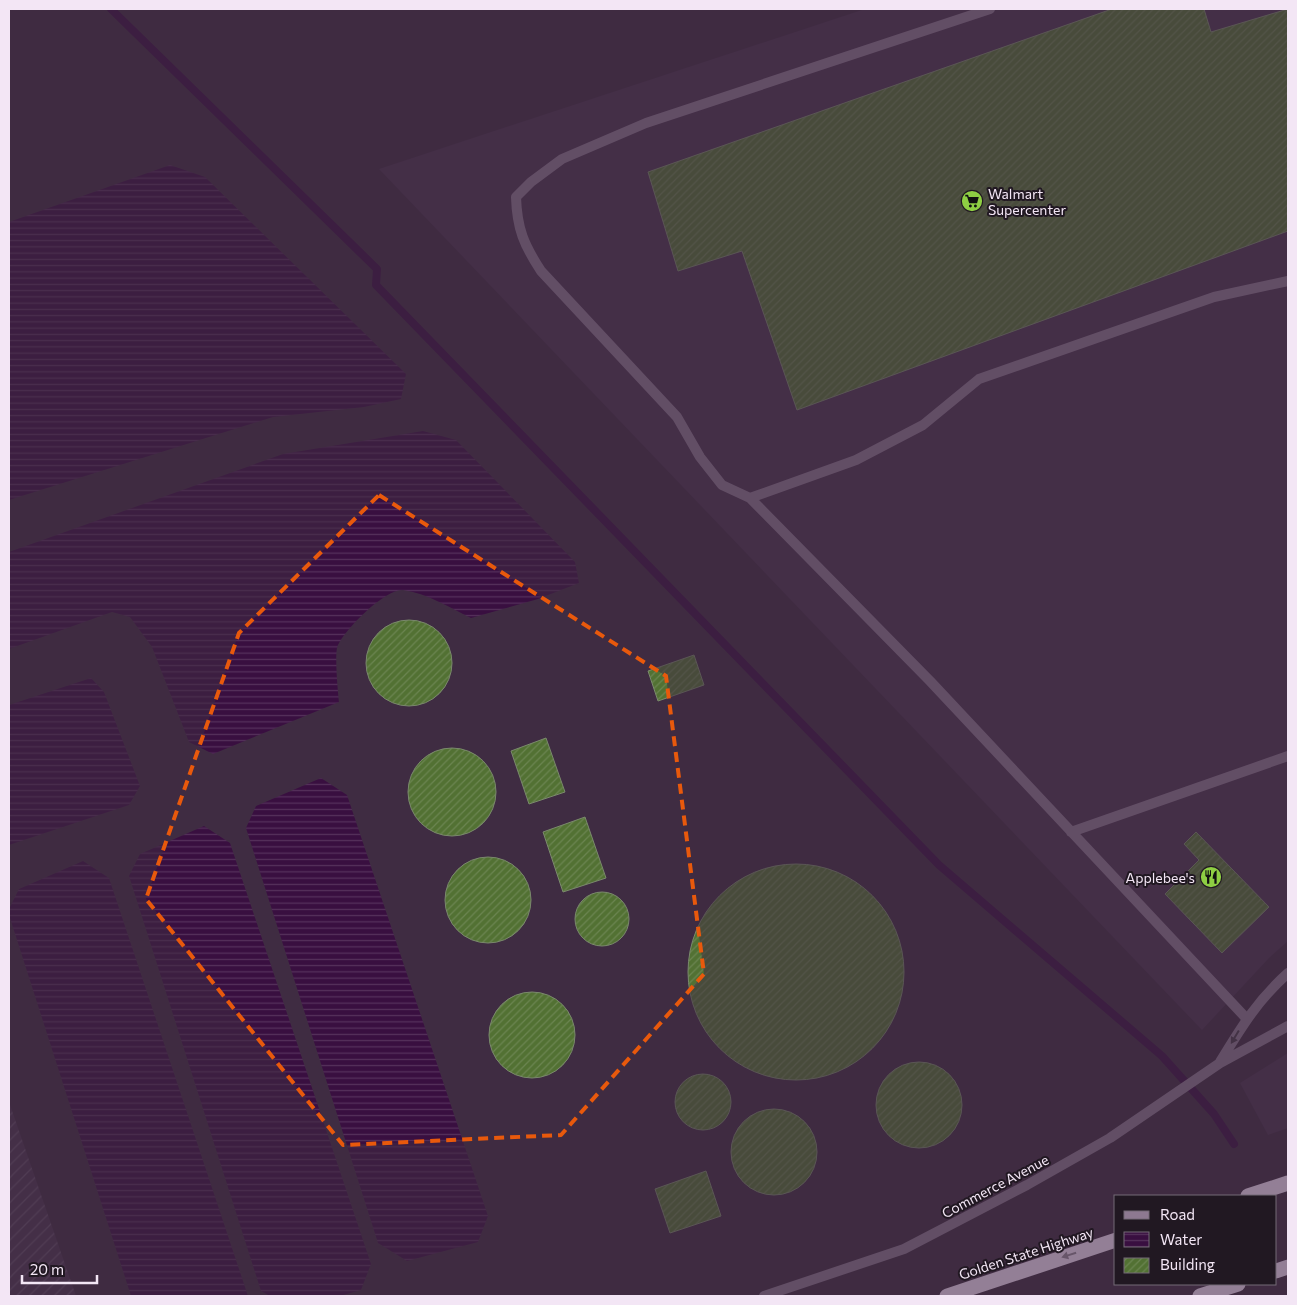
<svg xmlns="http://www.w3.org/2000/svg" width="1297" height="1305" font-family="Commissioner,sans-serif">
  <defs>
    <pattern id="industrial-furrows" width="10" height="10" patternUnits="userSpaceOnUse" patternTransform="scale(1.25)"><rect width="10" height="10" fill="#4a334f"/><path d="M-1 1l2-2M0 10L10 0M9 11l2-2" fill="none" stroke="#655169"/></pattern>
    <pattern id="water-rules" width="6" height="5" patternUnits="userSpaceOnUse" patternTransform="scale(1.25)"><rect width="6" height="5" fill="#390f40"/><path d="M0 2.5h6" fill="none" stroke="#56325c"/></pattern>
    <pattern id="building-hatch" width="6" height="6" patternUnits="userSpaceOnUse" patternTransform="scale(1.25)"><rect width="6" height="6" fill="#527133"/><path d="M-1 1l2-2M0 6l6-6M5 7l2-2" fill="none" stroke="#6b8551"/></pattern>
  </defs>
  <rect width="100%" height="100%" fill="#3f2c42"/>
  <path fill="#4a334f" d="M865,9H1288V941L1269,958L1202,1030L379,169Z
    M1288,1053V1128L1268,1135L1240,1083Z"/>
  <path fill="url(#industrial-furrows)" d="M9,1102L76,1296H9Z"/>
  <path fill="url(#water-rules)" d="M170,165L205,177L406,374L401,399L364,407L273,417L9,500V222Z
    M423,431L456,440L575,562L579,583L538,599L471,618C450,608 427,593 403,590C386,588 345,629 338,645C334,652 338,692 339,702L213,754L189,742L152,647L130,617L112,612L9,649V552L283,454Z
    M91,678L104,692L140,786L129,805L9,845V705Z
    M321,778L347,795L488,1216L478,1242L407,1261L378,1243L246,828L256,806Z
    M204,826L230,843L371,1264L361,1290L340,1296H270L261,1291L129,876L140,854Z
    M83,861L109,878L248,1296H131L9,915V909L19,889Z"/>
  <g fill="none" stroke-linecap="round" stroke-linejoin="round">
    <path stroke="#390f40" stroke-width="8" d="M111,9L377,269L376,285L939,865L1162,1056L1214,1114L1234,1144"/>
  </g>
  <path fill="url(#building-hatch)" stroke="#7a896c" d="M1112,9H1204L1211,32L1288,9V231L797,410L742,251L678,271L648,172Z
    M366 663a43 43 0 1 1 86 0a43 43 0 1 1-86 0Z
    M694,655L704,685L658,701L648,671Z
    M546,738L565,792L529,804L511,751Z
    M408 792a44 44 0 1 1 88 0a44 44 0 1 1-88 0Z
    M585,817L606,878L563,892L543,832Z
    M1196,832L1269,907L1222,953L1165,894L1199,860L1184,844Z
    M445 900a43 43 0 1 1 86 0a43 43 0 1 1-86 0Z
    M688 972a108 108 0 1 1 216 0a108 108 0 1 1-216 0Z
    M575 919a27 27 0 1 1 54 0a27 27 0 1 1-54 0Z
    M489 1035a43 43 0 1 1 86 0a43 43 0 1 1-86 0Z
    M876 1105a43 43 0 1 1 86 0a43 43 0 1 1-86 0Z
    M675 1102a28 28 0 1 1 56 0a28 28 0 1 1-56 0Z
    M731 1152a43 43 0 1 1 86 0a43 43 0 1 1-86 0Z
    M706,1171L721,1216L670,1233L655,1189Z"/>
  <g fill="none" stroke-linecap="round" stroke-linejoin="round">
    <path stroke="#8d7991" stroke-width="10" d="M990,9L646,123L562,159L531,182L516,197C517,229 524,245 541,271L677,417L700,457L722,485L750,498L930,681L1246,1018
      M750,498L856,460L923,425L979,379L1214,297L1288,281
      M1071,832L1288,756"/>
    <path stroke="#8d7991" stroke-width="10" d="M1220,1062C1242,1026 1257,1001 1288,973
      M764,1296L904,1249L1027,1185L1110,1138L1220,1063L1288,1026"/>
    <path stroke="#f8e4fc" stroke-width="15" d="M1248,1196L1288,1183
      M1276,1271L1288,1267
      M947,1296L1116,1240
      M1200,1296L1238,1284"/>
  </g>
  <defs><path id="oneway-solid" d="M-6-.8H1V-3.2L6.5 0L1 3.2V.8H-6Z" transform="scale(1.25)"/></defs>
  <use fill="#473a49" href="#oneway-solid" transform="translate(1235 1037) rotate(121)"/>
  <use fill="#97889a" href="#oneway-solid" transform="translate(1069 1255) rotate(162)"/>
  <path d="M0 0H1297V1305H0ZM379,495L666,676L704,974L561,1135L343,1145L146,899L239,633Z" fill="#3f2c42" fill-opacity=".55" fill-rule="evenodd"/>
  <path fill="none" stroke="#e8590c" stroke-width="4" stroke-dasharray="10 6" stroke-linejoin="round" d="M379,495L666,676L704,974L561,1135L343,1145L146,899L239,633Z"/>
  <defs>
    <g id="supermarket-disc" transform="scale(1.125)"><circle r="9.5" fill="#8ece43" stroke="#211822"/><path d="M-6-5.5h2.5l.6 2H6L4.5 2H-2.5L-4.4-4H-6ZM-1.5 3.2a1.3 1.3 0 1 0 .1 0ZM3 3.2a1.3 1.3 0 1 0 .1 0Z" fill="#111"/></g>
    <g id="restaurant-disc" transform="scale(1.125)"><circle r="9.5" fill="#8ece43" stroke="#211822"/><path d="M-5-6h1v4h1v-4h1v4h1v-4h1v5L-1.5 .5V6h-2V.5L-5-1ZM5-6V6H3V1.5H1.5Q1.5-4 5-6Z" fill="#111"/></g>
  </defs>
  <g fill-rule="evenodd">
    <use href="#supermarket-disc" x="972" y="201"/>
    <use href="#restaurant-disc" x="1211" y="877"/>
  </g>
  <g text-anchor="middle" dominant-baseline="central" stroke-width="4" stroke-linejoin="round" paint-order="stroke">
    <g font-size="14" fill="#f3e6f5" stroke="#211822" text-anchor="start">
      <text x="988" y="193">Walmart<tspan x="988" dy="16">Supercenter</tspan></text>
      <text x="1195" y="877" text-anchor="end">Applebee's</text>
    </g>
    <g font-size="14" fill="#f3e6f5" stroke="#211822">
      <text transform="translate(995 1186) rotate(-28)">Commerce Avenue</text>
      <text transform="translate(1026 1253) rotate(-18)">Golden State Highway</text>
    </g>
  </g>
  <rect width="1297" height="1305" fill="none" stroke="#f3e6f5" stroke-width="20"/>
  <rect x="1114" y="1195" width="162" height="90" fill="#211822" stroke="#756a76"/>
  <rect x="1124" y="1211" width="25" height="8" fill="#8d7991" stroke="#756a76"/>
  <text x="1160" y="1220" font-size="15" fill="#f3e6f5">Road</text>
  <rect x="1124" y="1232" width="25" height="15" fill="url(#water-rules)" stroke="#756a76"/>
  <text x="1160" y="1245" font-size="15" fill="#f3e6f5">Water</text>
  <rect x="1124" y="1258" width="25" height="15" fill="url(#building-hatch)" stroke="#756a76"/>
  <text x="1160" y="1270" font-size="15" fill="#f3e6f5">Building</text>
  <path d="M22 1275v8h75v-8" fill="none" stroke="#f3e6f5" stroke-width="2.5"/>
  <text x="30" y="1275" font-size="15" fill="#f3e6f5" stroke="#211822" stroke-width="4" paint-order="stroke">20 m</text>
</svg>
